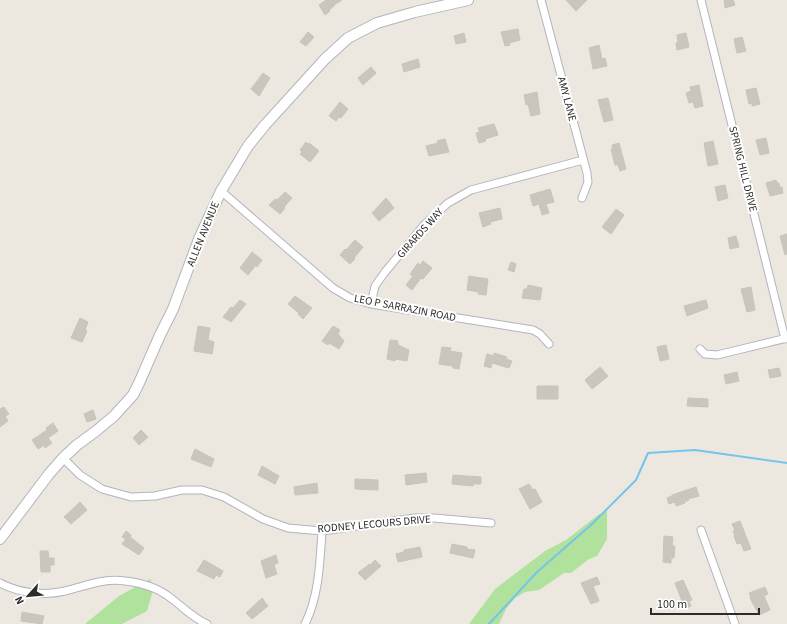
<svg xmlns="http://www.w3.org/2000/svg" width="787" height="624" font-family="'Source Sans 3',sans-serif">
  <rect width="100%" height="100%" fill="#ede8df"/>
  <path fill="#b0e29d" d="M607,511V539L597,556L589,559L571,573H564L539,590L525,592L515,598L506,609L499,624H469L495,589L545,551L566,540L598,515Z
    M150,579C156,588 150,600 147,611L122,624H85L119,596Z"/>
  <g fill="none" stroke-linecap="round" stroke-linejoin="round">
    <path stroke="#75c4ed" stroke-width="2" d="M489,624L537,572L591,525L636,480L648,453L695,450L787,463"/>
  </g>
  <path fill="#c9c6bd" stroke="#c9c4b8" d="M326,0H342L334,5V6L329,10L330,11L325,15L319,5Z
    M566,0H587L576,11Z
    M724,0H733L735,5L725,8Z
    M518,29L520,40L509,43L510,45L505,46L501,32Z
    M308,32L314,37L306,46L300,42Z
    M464,33L466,42L456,44L454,36Z
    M686,33L689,47L677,50L676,43L678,42L677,35Z
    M742,37L746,51L737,53L734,39Z
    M599,45L602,59L605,58L607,66L593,69L589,48Z
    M418,59L420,67L404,72L402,64Z
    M371,67L376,73L363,85L358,78Z
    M263,73L270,78L259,96L251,89Z
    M699,85L703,106L695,108L693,102L689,103L686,93L691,91L690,87Z
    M756,88L760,104L752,106V103L749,104L746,90Z
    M537,92L540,114L531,116L528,104L526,105L524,95Z
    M608,98L613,120L604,122L598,100Z
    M340,102L348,109L341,118L339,117L336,121L329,116Z
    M494,124L498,135L485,139L486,141L479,143L476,133L480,132L478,128Z
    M766,138L769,153L760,155L756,140Z
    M445,139L449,152L429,156L426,146L438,143L437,141Z
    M713,141L718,164L708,166L704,143Z
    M306,142L308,144L309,143L319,151L310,162L300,154L302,152L300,150Z
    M619,143L626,169L620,171L618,165H615L611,149H613L612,145Z
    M776,180L777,183H779L780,188L782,187L783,193L770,196L766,183Z
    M725,185L728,198L718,201L715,187Z
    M550,189L554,202L546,204L549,213L542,215L539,204L533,206L530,195Z
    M285,192L292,198L284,207L285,208L280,214L269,205L275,199L277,200Z
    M386,198L394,208L379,221L372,213Z
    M500,208L502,219L490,222L491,224L483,227L479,213Z
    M616,209L624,215L611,234L602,227Z
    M787,234V254L785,255L780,236Z
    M736,236L739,247L730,249L728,238Z
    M355,240L363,247L354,258L355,259L350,264L340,255L345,249L346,250Z
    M252,252L262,260L257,267L256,265L248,275L240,268Z
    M423,261L432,268L423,279L421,278L412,290L406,285L413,276L410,274L418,263L420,265Z
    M511,262L516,264L514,272L508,270Z
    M469,276L488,279L486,295L478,294L479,292L467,290Z
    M528,285L542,288L540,300L522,298L524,289H527Z
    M751,287L755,310L747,312L741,289Z
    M295,296L312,308L303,319L298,314L299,313L288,304Z
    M240,300L246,304L231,322L223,317L231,307L233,308Z
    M706,300L708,308L687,316L684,306Z
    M80,318L88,322L85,330L87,331L82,342L71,338Z
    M198,326L210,328L208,340L214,342L212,354L194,351Z
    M333,326L340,330L338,334L344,341L339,349L329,343L328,345L322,341Z
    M390,340L398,341V345L409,350L407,361L395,359V361L387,359Z
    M666,345L669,359L660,361L657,347Z
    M442,347L451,348L450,351L462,353L459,369L453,368V366L439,364Z
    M494,353L507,357L506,359L512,361L509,368L492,363L491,368L484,366L487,354L494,356Z
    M600,367L608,376L592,389L585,380Z
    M779,368L781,376L770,378L768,370Z
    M737,372L739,381L726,384L724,375Z
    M537,386H558V399H537Z
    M688,398L708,399V407L687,406Z
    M4,407L9,414L5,416L8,421L0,427V409Z
    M93,410L96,419L87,422L84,414Z
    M53,423L58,431L48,438L52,443L45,448L44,445L38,449L32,440L47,430L46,428Z
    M141,430L148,437L139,445L133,438Z
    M195,449L214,459L211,467L191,459Z
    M262,466L279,476L275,484L258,475Z
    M426,473L427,482L406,485L405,475Z
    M453,475L481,477V484H473V486L452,484Z
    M355,479L378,480V490L355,489Z
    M317,483L318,493L295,495L294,487Z
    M529,484L533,490L535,489L542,502L530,509L519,489Z
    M696,487L699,496L688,499L689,500L684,502L685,503L676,506L675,502L669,504L667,498L672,496V495Z
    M80,502L87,510L71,524L64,517Z
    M740,521L751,549L744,551L741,543L737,544L734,536H735L733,531H735L732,524Z
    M126,531L131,535L130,537L144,548L139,555L122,544L126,539L122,537Z
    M664,536L673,537L672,546H675L674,558H671V563L663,562Z
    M452,544L467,547V549L475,550L473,558L450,553Z
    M420,547L422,557L398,562L396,554L404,552V550Z
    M40,551H48L49,558H54V565H50V572H41Z
    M276,555L278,563L274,565L277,574L266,578L261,561Z
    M204,560L223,571L220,577L216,575L214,579L197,571Z
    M375,560L381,566L365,580L358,573L364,568H365L369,564L370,565Z
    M597,577L600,584L593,586L599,601L591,604L581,583Z
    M683,580L692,600L689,601L691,606L685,609L675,583Z
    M765,587L768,594L764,596L770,610L759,615L750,598L751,597L749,593Z
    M262,598L268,606L252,619L246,613Z
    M22,612L44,616L42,624L21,621Z"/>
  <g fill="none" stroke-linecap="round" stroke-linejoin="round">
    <g stroke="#b2b4bf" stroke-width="9">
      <path id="street" d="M541,0L587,173L588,182L582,198
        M701,0L785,339
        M221,191L333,288L350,298L371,304L533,330L540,334L549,344
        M371,304L375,286L385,272L425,224L448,203L471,190L583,160
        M700,349L705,354L717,355L787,338
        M63,458L80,475L102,489L131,497L155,496L182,490H202L224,497L263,519L288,528L322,531L415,518H434L491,523
        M701,530L735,624
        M0,583C19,593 44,596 65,591C86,586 103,578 125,581C142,583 159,588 172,599C184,608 193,618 207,624
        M305,624C319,596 320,562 322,531"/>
    </g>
    <g stroke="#b2b4bf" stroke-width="12">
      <path id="secondary" d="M0,539L49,474L63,458L77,445L96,431L114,416L133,395L139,383L160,335L173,309L199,239L221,191L248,146L265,125L325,59L348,38L377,23L415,12L468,0"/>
    </g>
    <use href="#street" stroke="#fff" stroke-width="7"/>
    <use href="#secondary" stroke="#fff" stroke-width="10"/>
  </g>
  <g text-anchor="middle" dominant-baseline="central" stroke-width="4" stroke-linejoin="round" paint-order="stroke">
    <g font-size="11" fill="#2c2c2c" stroke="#fff">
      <text transform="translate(567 99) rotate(75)">AMY LANE</text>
      <text transform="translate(743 169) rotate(76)">SPRING HILL DRIVE</text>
      <text transform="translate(420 233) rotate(-48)">GIRARDS WAY</text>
      <text transform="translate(203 234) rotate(-68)">ALLEN AVENUE</text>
      <text transform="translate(405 308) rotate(11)">LEO P SARRAZIN ROAD</text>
      <text transform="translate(374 524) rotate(-5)">RODNEY LECOURS DRIVE</text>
    </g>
  </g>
  <g transform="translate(28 596) rotate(243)" stroke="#ffffff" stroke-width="3" paint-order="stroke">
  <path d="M0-3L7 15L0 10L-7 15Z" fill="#2c2c2c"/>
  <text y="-6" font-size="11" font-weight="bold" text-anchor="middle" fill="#2c2c2c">N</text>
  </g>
  <path d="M651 608v6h108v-6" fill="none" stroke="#2c2c2c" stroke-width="2"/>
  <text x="657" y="608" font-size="12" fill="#2c2c2c" stroke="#ffffff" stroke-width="3" paint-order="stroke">100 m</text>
</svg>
